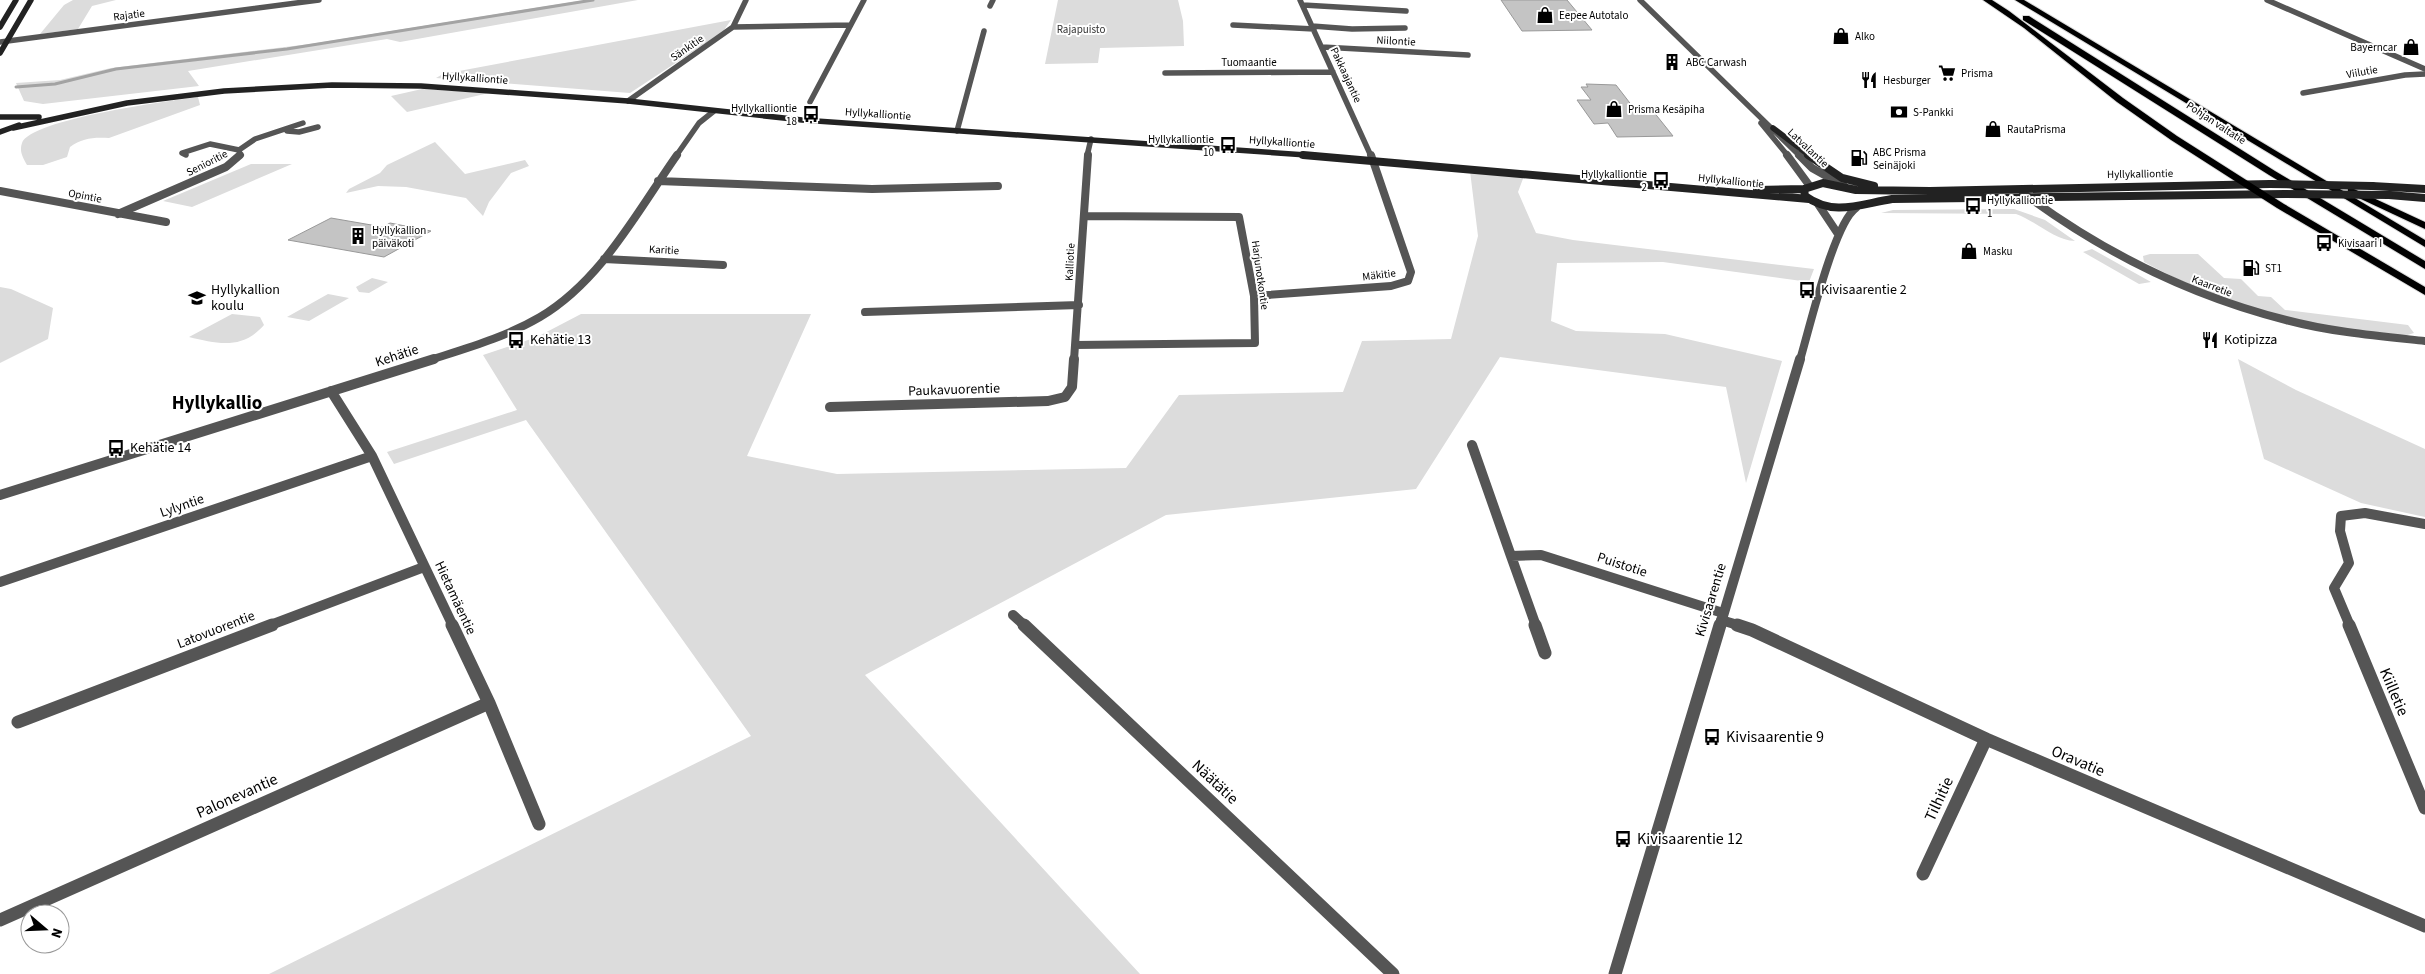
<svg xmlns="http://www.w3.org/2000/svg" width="2425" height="974" font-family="'Source Sans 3',sans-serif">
  <rect width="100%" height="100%" fill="#fff"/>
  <path fill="#dcdcdc" d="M73,0H116L92,6L78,29L40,34L64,5Z
    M585,0H638L400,42L387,39L188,71L199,86L43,104L24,101L16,83L60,80L111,68L310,44Z
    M1058,0H1178L1183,21L1184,46L1100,48L1098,63L1045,64Z
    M731,20L724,30L709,41L630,93L436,78L443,74Z
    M422,89L489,93L407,112L391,96Z
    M198,97L200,105L109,138C94,137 82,138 70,147L67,157L43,165H27C23,158 19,151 22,143C31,119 169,101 198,97Z
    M435,142L465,174L525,160L529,166L511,173L489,202L483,216L466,198L406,187L378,186L346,193L349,189L380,173L387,165Z
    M251,164H292L192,207L163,201Z
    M1470,171L1524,176L1518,192L1536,233L1573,240L1814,269L1809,282L1663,262L1557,263L1551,321L1576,331L1665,334L1782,361L1746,483L1726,387L1500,357L1416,489L1166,515L865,675L1140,974H269L751,736L526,420L394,464L387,452L517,410L483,355L537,337L581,314H811L747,456L837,474L1126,468L1179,395L1343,392L1362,341L1451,339L1478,236Z
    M2014,209L2045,220L2075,241C2055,241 2036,221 2016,214L1881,213L1893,210Z
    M2092,249L2151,282L2139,284L2083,252Z
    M2150,254H2198L2224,278L2241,279L2258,296L2271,297L2285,310L2408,325L2414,333L2404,336C2383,334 2360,333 2339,329C2270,317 2205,295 2144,262L2143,256Z
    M372,278L388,282L369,293L359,292L356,287Z
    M0,287L11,289L53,308L48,339L0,363Z
    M328,294L349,298L309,321L287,317Z
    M232,314L260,317L264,325C242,350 218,344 189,337Z
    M2238,359L2296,390L2425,449V517L2361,503L2264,459Z"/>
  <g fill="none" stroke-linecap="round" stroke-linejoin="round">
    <path stroke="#a3a3a3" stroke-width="3" d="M16,87L55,84L116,69L287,49L593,0"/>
  </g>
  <path fill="#c4c4c4" stroke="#999" d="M1501,0H1567L1592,30L1522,31Z
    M1586,84L1616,85L1633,107L1649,106L1673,136L1617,137L1608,123L1594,124L1577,100H1591L1581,87H1588Z
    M331,218L383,227L390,223L431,231L384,257L288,240Z"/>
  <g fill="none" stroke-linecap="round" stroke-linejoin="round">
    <g stroke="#dbdbdb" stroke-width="2">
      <path id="trunk" d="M1983,0H1992L2009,11L2123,98L2177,136L2284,204L2425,287V295L2277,208L2171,140L2117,102L2024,28Z
        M2015,0H2024L2425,240V247Z
        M2023,16H2029L2275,171L2425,261V269L2269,175L2023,20Z
        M2348,189H2354L2425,222V229L2348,193Z"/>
    </g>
    <path stroke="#555" stroke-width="5.5" d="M1300,0L1371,156
      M1303,5L1406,11
      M990,6L993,0
      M1233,25L1314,29
      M1312,26L1352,29L1405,28
      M733,27L850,25
      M1322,47L1468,55
      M1165,73L1333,72
      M2303,93L2405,75L2425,74
      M628,101L733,27L746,0
      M810,102L864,0
      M287,131L299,132L318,127
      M957,131L984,31
      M239,150L255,139L303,123
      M186,155L182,153L210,144L239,150L240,156
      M676,156L699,123L714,111
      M1087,156L1091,139"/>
    <path stroke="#555" stroke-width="8" d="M658,181L872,189L998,186
      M0,191L166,222
      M2023,193C2101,251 2191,296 2286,320C2331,332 2378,336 2425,341
      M118,214L226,167L240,155
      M604,259L723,265
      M1254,296L1391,286L1408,281L1411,272L1371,155
      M865,312L1079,305
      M1075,345L1255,343L1254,296L1239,217L1084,216
      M430,360C467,348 506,337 540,317C601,281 637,212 677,155
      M1074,360L1088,155"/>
    <path stroke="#555" stroke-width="10" d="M331,391L372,456L453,626
      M830,407L1048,401L1065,397L1072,387L1074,359
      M1472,445L1511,556L1541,555L1723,613
      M0,495L434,359
      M1511,556L1536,626
      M0,582L372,456
      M1013,615L1025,626
      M1721,620L1741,626
      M268,626L424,567
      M2350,626L2334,588L2349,563L2340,531L2341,516L2365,513L2425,524"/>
    <path stroke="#555" stroke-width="13" d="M452,625L489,703L539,824
      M1024,625L1393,974
      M1535,625L1545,653
      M1737,625L1752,630L1986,739L2425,926
      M2349,625L2425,808
      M18,722L272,625
      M1923,874L1986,739
      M0,920L489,703"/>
    <path stroke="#555" stroke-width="5.5" d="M1640,0L1800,156
      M2267,0L2425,69
      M0,42L319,0
      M1761,123L1788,156"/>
    <path stroke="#555" stroke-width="8" d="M1787,155L1809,185
      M1799,155L1812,168L1844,186
      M1818,204L1838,234
      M1800,360C1809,330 1834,223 1856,208"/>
    <path stroke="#555" stroke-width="10" d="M1720,626L1800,359"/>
    <path stroke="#555" stroke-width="13" d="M1615,974L1720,625"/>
    <path stroke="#222" stroke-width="5.5" d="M0,27L16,0
      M0,53L31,0
      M0,117H39
      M13,128L127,103L224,91L332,85L421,86L628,101L802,120L1321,156
      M1773,128L1810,156
      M0,132L19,125"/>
    <path stroke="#222" stroke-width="8" d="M1303,155L1809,199
      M1808,155L1842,178L1874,186
      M2372,186L2425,189
      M1804,189L1805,196C1834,217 1860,204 1892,199L2285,194
      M1804,189L1823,183L1856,190
      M1757,190L1804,189
      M1856,190L1930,191L2270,184
      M2389,195L2425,198"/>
    <use href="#trunk" fill="#000" fill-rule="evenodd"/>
    <path stroke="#222" stroke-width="8" d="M2270,184L2372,186
      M2285,194L2389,195"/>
  </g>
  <defs>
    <g id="shop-bare" transform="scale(1.35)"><path d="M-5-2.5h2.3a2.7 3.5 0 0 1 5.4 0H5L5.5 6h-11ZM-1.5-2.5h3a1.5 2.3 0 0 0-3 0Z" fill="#000" stroke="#fff" stroke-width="2.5" paint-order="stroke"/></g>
    <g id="building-bare" transform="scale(1.35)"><path d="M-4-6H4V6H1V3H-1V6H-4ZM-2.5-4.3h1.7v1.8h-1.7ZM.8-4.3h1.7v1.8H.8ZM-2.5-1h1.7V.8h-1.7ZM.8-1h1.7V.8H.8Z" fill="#000" stroke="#fff" stroke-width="2.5" paint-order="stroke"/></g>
    <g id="supermarket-bare" transform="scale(1.35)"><path d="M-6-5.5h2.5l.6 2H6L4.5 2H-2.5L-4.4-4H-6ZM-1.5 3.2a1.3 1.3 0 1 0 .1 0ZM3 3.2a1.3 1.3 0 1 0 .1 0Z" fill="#000" stroke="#fff" stroke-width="2.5" paint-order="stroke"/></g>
    <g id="restaurant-bare" transform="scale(1.35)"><path d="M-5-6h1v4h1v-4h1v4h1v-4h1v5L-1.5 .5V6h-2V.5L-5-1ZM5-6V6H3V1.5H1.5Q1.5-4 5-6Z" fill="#000" stroke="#fff" stroke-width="2.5" paint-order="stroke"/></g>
    <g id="bank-bare" transform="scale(1.35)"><path d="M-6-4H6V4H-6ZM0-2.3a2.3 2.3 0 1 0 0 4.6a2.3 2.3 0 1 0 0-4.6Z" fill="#000" stroke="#fff" stroke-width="2.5" paint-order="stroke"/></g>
    <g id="bus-bare" transform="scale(1.35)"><path d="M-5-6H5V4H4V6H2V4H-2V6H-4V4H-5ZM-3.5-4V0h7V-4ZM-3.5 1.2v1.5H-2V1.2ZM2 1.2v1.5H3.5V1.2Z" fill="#000" stroke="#fff" stroke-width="2.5" paint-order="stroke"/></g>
    <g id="fuel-bare" transform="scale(1.35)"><path d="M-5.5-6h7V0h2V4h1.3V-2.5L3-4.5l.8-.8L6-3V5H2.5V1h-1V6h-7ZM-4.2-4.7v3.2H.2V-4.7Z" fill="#000" stroke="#fff" stroke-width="2.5" paint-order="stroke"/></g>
    <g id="school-bare" transform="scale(1.35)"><path d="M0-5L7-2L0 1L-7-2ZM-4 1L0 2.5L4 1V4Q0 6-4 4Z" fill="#000" stroke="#fff" stroke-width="2.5" paint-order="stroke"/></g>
  </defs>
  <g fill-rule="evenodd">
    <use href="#shop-bare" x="1545" y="15"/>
    <use href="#shop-bare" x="1841" y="36"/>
    <use href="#shop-bare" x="2411" y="47"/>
    <use href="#building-bare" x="1672" y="62"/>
    <use href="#supermarket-bare" x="1947" y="73"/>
    <use href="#restaurant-bare" x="1869" y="80"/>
    <use href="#shop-bare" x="1614" y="109"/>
    <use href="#bank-bare" x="1899" y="112"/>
    <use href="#bus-bare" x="811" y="114"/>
    <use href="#shop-bare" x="1993" y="129"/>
    <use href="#bus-bare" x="1228" y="145"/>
    <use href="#fuel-bare" x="1859" y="158"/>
    <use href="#bus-bare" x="1661" y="180"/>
    <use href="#bus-bare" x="1973" y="206"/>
    <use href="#building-bare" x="358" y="236"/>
    <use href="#bus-bare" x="2324" y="243"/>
    <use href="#shop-bare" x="1969" y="251"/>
    <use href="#fuel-bare" x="2251" y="268"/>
    <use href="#bus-bare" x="1807" y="290"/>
    <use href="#school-bare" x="197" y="298"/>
    <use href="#bus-bare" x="516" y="340"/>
    <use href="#restaurant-bare" x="2210" y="340"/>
    <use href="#bus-bare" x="116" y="448"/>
    <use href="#bus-bare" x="1712" y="737"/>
    <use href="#bus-bare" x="1623" y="839"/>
  </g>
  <g text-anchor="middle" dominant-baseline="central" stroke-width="4" stroke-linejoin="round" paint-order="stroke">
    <g font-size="11" fill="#000" stroke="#fff">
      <text transform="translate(129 15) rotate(-7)">Rajatie</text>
      <text transform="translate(1396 41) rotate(3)">Niilontie</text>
      <text transform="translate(687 48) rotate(-35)">Sänkitie</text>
      <text x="1249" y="62">Tuomaantie</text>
      <text transform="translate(2362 72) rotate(-10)">Viilutie</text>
      <text transform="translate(1346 75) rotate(65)">Pakkaajantie</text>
      <text transform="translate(475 78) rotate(4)">Hyllykalliontie</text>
      <text transform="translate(878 114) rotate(4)">Hyllykalliontie</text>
      <text transform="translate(2216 123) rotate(33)">Pohjan valtatie</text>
      <text transform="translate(1282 142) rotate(4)">Hyllykalliontie</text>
      <text transform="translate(1808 148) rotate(43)">Latvalantie</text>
      <text transform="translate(207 163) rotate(-27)">Senioritie</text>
      <text transform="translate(2140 174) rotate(-1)">Hyllykalliontie</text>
      <text transform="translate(1731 181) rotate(6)">Hyllykalliontie</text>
      <text transform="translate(85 196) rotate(11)">Opintie</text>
      <text transform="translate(664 250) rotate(3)">Karitie</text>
      <text transform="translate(1070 262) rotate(-87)">Kalliotie</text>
      <text transform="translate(1260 275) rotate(82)">Harjunotkontie</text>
      <text transform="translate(1379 275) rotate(-7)">Mäkitie</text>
      <text transform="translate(2212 286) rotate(21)">Kaarretie</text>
    </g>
    <g font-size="11" fill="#000" stroke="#fff" text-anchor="start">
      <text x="1559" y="15">Eepee Autotalo</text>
      <text x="1855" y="36">Alko</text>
      <text x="2397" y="47" text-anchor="end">Bayerncar</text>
      <text x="1686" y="62">ABC Carwash</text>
      <text x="1961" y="73">Prisma</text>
      <text x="1883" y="80">Hesburger</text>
      <text x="797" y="108" text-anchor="end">Hyllykalliontie<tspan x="797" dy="13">18</tspan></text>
      <text x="1628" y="109">Prisma Kesäpiha</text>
      <text x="1913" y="112">S-Pankki</text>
      <text x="2007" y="129">RautaPrisma</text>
      <text x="1214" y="139" text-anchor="end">Hyllykalliontie<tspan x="1214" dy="13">10</tspan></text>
      <text x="1873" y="152">ABC Prisma<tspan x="1873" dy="13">Seinäjoki</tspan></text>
      <text x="1647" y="174" text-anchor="end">Hyllykalliontie<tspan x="1647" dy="13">2</tspan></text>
      <text x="1987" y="200">Hyllykalliontie<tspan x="1987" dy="13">1</tspan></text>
      <text x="372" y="230">Hyllykallion<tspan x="372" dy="13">päiväkoti</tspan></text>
      <text x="2338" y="243">Kivisaari I</text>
      <text x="1983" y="251">Masku</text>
      <text x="2265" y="268">ST1</text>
    </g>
    <g font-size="11" fill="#333" stroke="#fff">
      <text x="1081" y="29">Rajapuisto</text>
    </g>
    <g font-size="14" fill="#000" stroke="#fff" text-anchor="start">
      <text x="211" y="290">Hyllykallion<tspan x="211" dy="16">koulu</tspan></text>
      <text x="1821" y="290">Kivisaarentie 2</text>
      <text x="530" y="340">Kehätie 13</text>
      <text x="2224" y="340">Kotipizza</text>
      <text x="130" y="448">Kehätie 14</text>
    </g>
    <g font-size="14" fill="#000" stroke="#fff">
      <text transform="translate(397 356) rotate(-18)">Kehätie</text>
      <text transform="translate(954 390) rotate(-2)">Paukavuorentie</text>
      <text transform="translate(182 506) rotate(-19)">Lylyntie</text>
      <text transform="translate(1622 565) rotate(18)">Puistotie</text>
      <text transform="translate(455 598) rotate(65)">Hietamäentie</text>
      <text transform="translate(1711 600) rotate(-73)">Kivisaarentie</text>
      <text transform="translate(216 630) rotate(-21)">Latovuorentie</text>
    </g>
    <g font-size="16" fill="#000" stroke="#fff">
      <text transform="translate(2394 692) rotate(67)">Kiilletie</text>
      <text transform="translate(2078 761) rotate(23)">Oravatie</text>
      <text transform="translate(1215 782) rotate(43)">Näätätie</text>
      <text transform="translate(237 796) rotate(-24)">Palonevantie</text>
      <text transform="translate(1939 799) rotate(-65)">Tilhitie</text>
    </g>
    <g font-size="16" fill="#000" stroke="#fff" text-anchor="start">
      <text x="1726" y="737">Kivisaarentie 9</text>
      <text x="1637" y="839">Kivisaarentie 12</text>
    </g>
    <g font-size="19" font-weight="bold" fill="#000" stroke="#fff">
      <text x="217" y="403">Hyllykallio</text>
    </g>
  </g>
  <g transform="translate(45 929) rotate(109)"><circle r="24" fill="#ffffff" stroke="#999999"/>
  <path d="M0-4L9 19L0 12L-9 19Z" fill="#000000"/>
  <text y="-8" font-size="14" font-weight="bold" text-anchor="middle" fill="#000000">N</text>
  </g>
</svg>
